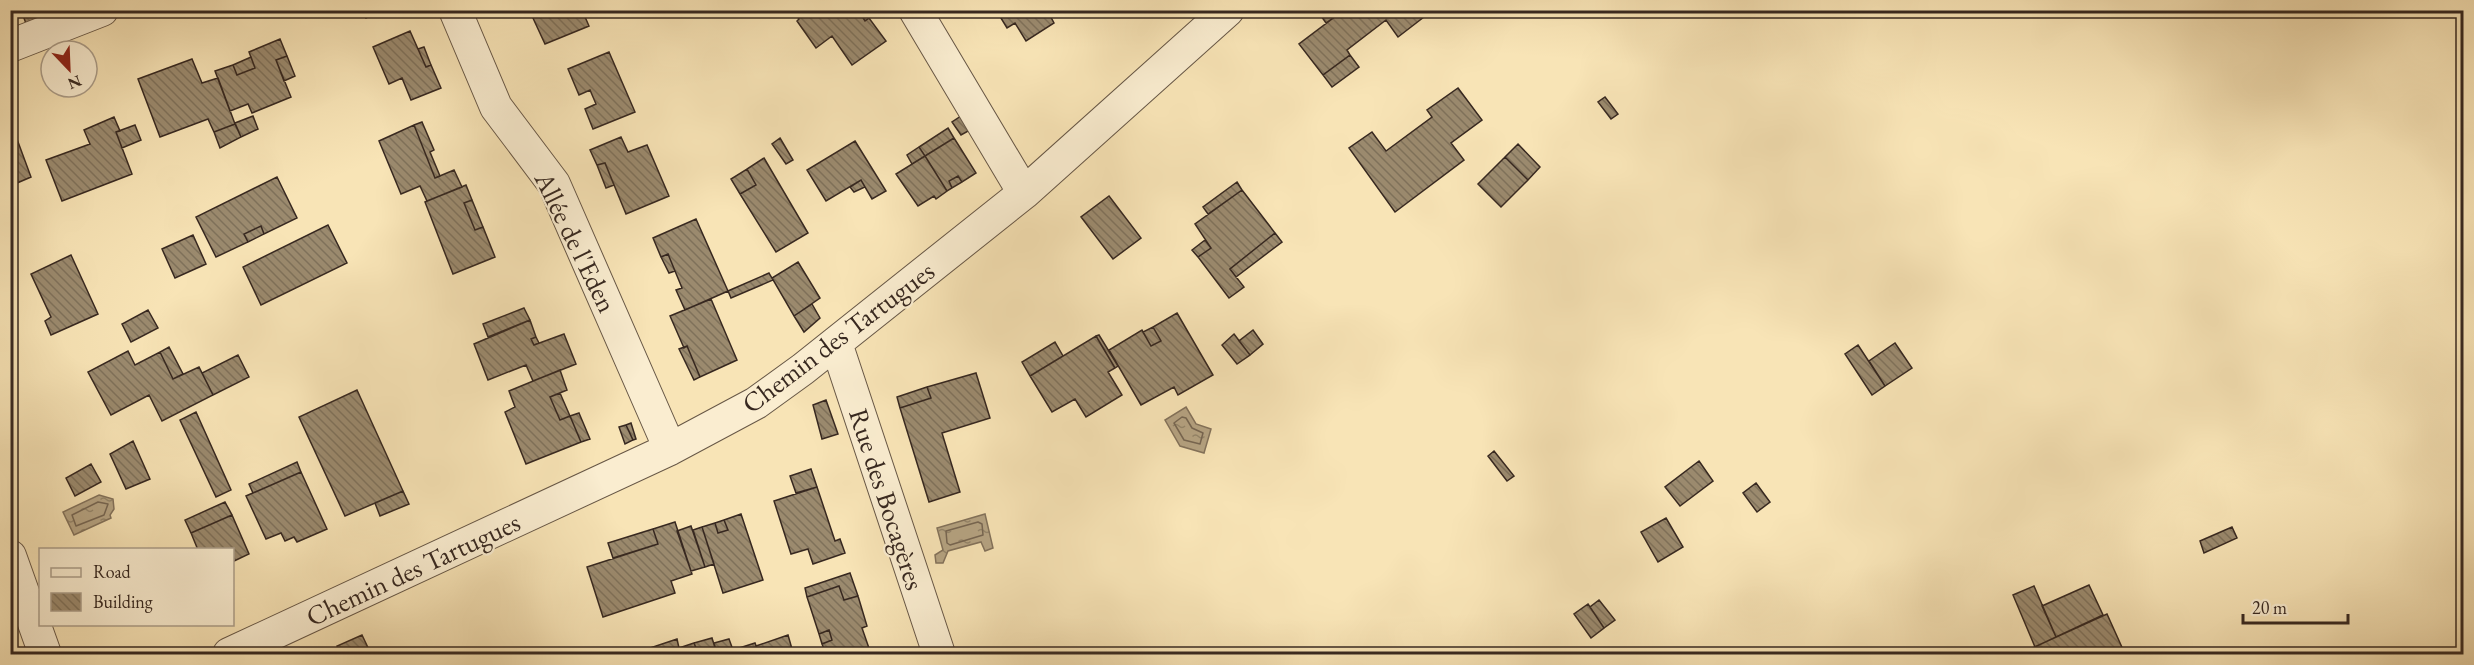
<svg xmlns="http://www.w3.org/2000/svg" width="2474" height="665" font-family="'EB Garamond',serif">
  <defs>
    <pattern id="water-ripples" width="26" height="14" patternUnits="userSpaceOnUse" patternTransform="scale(1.5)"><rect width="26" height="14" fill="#b6a483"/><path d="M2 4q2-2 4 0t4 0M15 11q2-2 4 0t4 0" fill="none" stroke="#95866b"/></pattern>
    <pattern id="building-back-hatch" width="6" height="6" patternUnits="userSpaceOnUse" patternTransform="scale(1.5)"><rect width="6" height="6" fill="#9b8a6e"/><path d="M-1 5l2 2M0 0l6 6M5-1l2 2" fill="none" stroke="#7f715a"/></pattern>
  </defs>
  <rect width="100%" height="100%" fill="#f8e4b6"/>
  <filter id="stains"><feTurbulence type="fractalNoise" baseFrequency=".00333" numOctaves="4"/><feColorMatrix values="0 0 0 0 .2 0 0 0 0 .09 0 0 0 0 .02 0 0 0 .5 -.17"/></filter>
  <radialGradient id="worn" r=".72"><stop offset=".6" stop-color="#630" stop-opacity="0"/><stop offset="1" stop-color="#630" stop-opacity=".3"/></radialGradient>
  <path fill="url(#water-ripples)" stroke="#83725b" stroke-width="1.5" d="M1186,407L1196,424L1211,429L1204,453L1180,446L1165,420Z
    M99,495L113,499L114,509L110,515L111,518L74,535L63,512Z
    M985,514L993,548L985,551L981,542L948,551L943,563H936L935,555L943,550L937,528Z"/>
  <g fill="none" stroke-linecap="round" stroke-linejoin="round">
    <path stroke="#766652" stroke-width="1.5" d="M1182,417L1186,418L1192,428L1203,433L1200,444L1184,440L1174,423Z
      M98,502L108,504L104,515L76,526L72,515Z
      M978,522L982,524L983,535L950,545L947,543L946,531Z"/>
  </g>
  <path fill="url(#building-back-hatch)" stroke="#372820" stroke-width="1.5" d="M21,10H59L28,29Z
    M363,10H382L366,18Z
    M538,10H582L589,26L545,44L532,16L539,13Z
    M793,10H858L865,21L869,18L886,41L852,65L832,36L816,48L797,21L799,19Z
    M858,10H864L869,18L865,21Z
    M996,10H1047L1054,23L1026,41L1015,23L1007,28Z
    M1329,10H1344L1326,23L1321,16Z
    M1344,10H1433L1398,37L1386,20L1347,50L1350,55L1323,75L1299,44Z
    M410,31L426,67L431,65L441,88L411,100L402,78L389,84L373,47Z
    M280,39L287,56L276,60L291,97L252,113L248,104L230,111L215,71L233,65L237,75L255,68L249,52Z
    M424,47L431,65L426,67L418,49Z
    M609,52L635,112L593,129L585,109L596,104L590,90L579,95L568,69Z
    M1350,55L1359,67L1332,87L1323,75Z
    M287,56L295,76L284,81L276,60Z
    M251,57L255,68L237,75L233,65Z
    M192,59L202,83L218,78L235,124L214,132L208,119L160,137L138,79Z
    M1458,88L1482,120L1451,143L1464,160L1395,212L1349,148L1372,132L1386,151L1432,117L1427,110Z
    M1605,97L1618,114L1611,119L1598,102Z
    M253,116L258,129L241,137L235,123Z
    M961,116L970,130L961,135L952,122Z
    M114,117L120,131L116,132L132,174L62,201L46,160L90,144L84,130Z
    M422,122L434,150L430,152L440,176L435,178L414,125Z
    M235,124L241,137L220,148L214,132Z
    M135,125L141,140L122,148L116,132Z
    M414,125L435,178L454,170L462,187L427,201L420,186L401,194L379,141Z
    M948,128L954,138L925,156L919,147Z
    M14,131L31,177L10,186V133Z
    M621,137L628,152L647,145L669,196L626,214L605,163L597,165L590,150Z
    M780,138L793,160L786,164L772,144Z
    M954,138L976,173L962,182L958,176L949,181L952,188L947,191L925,156Z
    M855,141L886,191L872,199L861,180L826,201L807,170Z
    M1518,144L1540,167L1528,180L1505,157Z
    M919,147L925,156L912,164L907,155Z
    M925,156L947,191L936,199L934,196L918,206L896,174Z
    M1505,157L1528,180L1501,207L1478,184Z
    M764,158L808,233L776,252L740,194L756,185L747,169Z
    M605,163L614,185L606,188L597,165Z
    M747,169L756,185L740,194L731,179Z
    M958,176L962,182L952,188L949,181Z
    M277,177L297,218L264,234L261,226L244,234L248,242L216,257L196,217Z
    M861,180L865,187L854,192L850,187Z
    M1237,182L1242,190L1208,214L1203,207Z
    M466,185L472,200L464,203L475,230L483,227L495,257L453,274L425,202Z
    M1242,190L1275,233L1230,269L1244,287L1229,298L1198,257L1211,248L1195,224Z
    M1109,196L1141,238L1113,259L1081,217Z
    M472,200L483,227L475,230L464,203Z
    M696,219L728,291L685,310L676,290L682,288L668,254L661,257L653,238Z
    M328,225L347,263L261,305L243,267Z
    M261,226L264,234L248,242L244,234Z
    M1275,233L1282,242L1236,277L1230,269Z
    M193,235L206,264L175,278L162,249Z
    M1205,240L1211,248L1198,257L1192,250Z
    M668,254L675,271L669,273L661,257Z
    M71,255L98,314L51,335L45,321L51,317L31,274Z
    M798,262L820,298L794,316L772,278Z
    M769,273L773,280L731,298L728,291Z
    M711,299L737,360L700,377L687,346L684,348L670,316Z
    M812,304L820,318L804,332L794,316Z
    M524,308L530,320L488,337L483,324Z
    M148,310L158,328L131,342L122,324Z
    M1177,313L1213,375L1178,395L1174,387L1141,405L1109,350L1142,330L1151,346L1161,341L1153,327Z
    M530,320L536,337L531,339L534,345L564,334L576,364L533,381L526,365L488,380L474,344Z
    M1153,327L1161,341L1151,346L1143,332Z
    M1253,330L1263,344L1250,355L1239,341Z
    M1234,334L1250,355L1237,364L1222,345Z
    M1099,335L1118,366L1115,368L1096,336Z
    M1096,336L1115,368L1108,372L1122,395L1086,417L1075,399L1052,412L1030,376Z
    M536,337L539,343L534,345L531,339Z
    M1055,342L1063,356L1030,376L1022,362Z
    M1895,343L1912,368L1885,386L1869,361Z
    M1858,345L1885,386L1872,395L1845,354Z
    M687,346L700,377L694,380L679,349Z
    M169,347L183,374L173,379L160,352Z
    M128,351L135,365L160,352L173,379L199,367L213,395L162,421L149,395L111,415L88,372Z
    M238,355L249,377L213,395L202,373Z
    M560,370L567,390L550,397L560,420L570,416L581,442L526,464L505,412L515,407L509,391Z
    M976,373L990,418L942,433L960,492L929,502L900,408L931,398L927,387Z
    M927,387L931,398L900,408L897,397Z
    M357,390L403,491L345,516L299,417Z
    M560,393L570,416L560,420L550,397Z
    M826,400L838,434L822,439L813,405Z
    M196,412L231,490L216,497L180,420Z
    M579,413L590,439L581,442L570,416Z
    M631,423L636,439L633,440L626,425Z
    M626,425L633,440L625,444L619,427Z
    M133,441L150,479L126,489L110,454Z
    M1494,451L1514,476L1507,481L1488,456Z
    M1699,461L1713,481L1680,506L1665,487Z
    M297,462L301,472L253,493L249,484Z
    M91,464L101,482L75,496L66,478Z
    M811,469L817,487L796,493L790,476Z
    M301,472L327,529L297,542L294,537L285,541L281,533L266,539L246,496Z
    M1756,483L1770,502L1757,512L1743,493Z
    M817,487L835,541L840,539L845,553L813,564L808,549L791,554L774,501Z
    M403,491L409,504L380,516L375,503Z
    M225,502L232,515L191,533L185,520Z
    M741,514L763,580L723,593L702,527L715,523L718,533L728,530L724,520Z
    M232,515L249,554L232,562V550H198L191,533Z
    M1666,518L1683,547L1658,562L1641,532Z
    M724,520L728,530L718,533L715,523Z
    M675,522L692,574L671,581L675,593L603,617L587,567L658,544L653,529Z
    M691,526L705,567L691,571L677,531Z
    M702,527L714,564L705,567L693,530Z
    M2232,527L2237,538L2204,553L2200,541Z
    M653,529L658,544L613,558L608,543Z
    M850,573L858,596L844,600L839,586L807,597L805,588Z
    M2089,585L2103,615L2056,637L2042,606Z
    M839,586L844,600L858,596L867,626L862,628L871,654H826L822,644L832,640L829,630L819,634L807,597Z
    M2034,586L2056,637L2035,647L2013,595Z
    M1599,600L1615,620L1604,628L1590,607Z
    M1588,604L1604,628L1591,638L1574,614Z
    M2107,614L2125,654H2035L2032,648Z
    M829,630L832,640L822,644L819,634Z
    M362,635L371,654H341L337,646Z
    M788,635L792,649L775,654H759L756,646Z
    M712,638L717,654H661L679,648L681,653L696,648L694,643Z
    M677,639L679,648L661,654H638V652Z
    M729,639L733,650L755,643L759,654H717L714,643Z
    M694,643L696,648L681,653L679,648Z
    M792,649L794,654H775Z"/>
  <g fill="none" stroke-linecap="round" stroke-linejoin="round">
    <g stroke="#675746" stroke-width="34">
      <path id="street" d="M455,10L496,107L554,184L670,449
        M915,10L1024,193
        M10,46L102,10
        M836,343L939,654
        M10,556L45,654
        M229,654L670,449L756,403L803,369L1024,193L1228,10"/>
    </g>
    <use href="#street" stroke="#faedd0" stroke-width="32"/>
  </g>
  <g text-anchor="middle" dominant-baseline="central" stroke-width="4.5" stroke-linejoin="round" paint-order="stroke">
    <g font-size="27" fill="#372820" stroke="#faedd0">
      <text transform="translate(576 242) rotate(64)">Allée de l'Eden</text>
      <text transform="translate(838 337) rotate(-37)">Chemin des Tartugues</text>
      <text transform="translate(887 499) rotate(72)">Rue des Bocagères</text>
      <text transform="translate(413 569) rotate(-25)">Chemin des Tartugues</text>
    </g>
  </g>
  <rect width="2474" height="665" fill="none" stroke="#f8e4b6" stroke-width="36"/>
  <rect x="12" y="12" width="2450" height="641" fill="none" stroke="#372820" stroke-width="3"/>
  <rect x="18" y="18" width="2438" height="629" fill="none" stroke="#372820" stroke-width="1.5"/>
  <rect x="39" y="548" width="195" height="78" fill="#faedd0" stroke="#ac9e8a" stroke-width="1.5"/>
  <rect x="51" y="568" width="30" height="9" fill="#faedd0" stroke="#ac9e8a" stroke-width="1.5"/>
  <text x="93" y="578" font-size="18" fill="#372820">Road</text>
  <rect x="51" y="593" width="30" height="18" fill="url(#building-back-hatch)" stroke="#ac9e8a" stroke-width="1.5"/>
  <text x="93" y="608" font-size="18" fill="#372820">Building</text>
  <g transform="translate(69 69) rotate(157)"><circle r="28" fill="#faedd0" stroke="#ac9e8a" stroke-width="1.5"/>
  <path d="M0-4.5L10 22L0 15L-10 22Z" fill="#8f2418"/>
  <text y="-9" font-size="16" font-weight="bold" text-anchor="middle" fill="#372820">N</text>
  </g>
  <path d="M2243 614v9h105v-9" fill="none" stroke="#372820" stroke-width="3"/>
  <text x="2252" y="614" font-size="18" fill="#372820" stroke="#faedd0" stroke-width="4.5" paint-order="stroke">20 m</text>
  <rect width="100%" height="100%" filter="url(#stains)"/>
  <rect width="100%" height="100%" fill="url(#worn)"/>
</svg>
